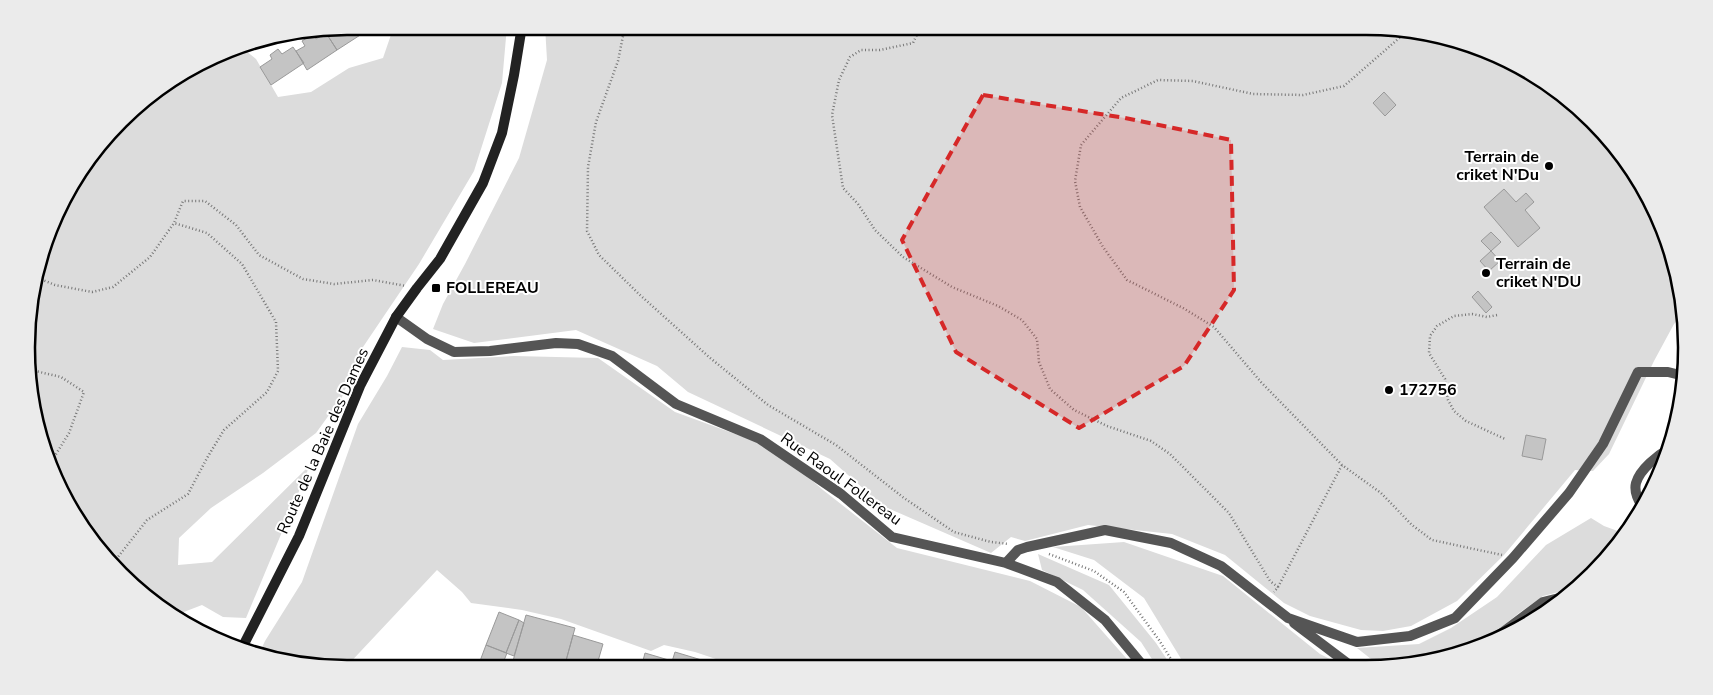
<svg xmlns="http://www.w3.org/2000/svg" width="1713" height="695" font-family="'Nunito Sans',sans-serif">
  <rect width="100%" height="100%" fill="#fff"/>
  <path fill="#dcdcdc" d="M394,26H507L502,83L474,171L419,264L363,347L342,397L316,433L263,473L211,508L179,538L178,565L212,562L310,465L246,618L223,617L202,605L176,615L152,602L80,526L32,410L29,305L69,187L136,106L240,46L256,59L278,97L311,92L349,68L383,58Z
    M545,26H1365L1468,43L1577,106L1653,205L1683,315L1674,324L1654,361L1609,454L1593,471L1575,470L1504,555L1457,601L1411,626L1383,631L1361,630L1310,616L1284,603L1225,555L1172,534L1088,525L1025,541L1011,537L991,553L883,506L830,459L688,392L657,366L576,330L474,343L433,329L443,304L465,264L519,158L547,60Z
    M402,347L430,350L443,360L514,356L598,358L675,412L776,449L823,490L897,548L1030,581L1081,607L1134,667L743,668L695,652L664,645L651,651L561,619L522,610L471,603L462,592L437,570L345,668L259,654L265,641L302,582L358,424L387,376Z
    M1591,518L1604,526L1626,534L1579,587L1543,596L1519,613L1480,644L1408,666H1380L1357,648L1419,644L1451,628L1497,597L1546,545Z
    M1124,542L1223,576L1320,654L1344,666L1186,667L1144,598L1094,560L1053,547Z
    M1038,554L1109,585L1156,643L1172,667H1157L1141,642L1083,590L1042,570Z"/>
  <path fill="#c4c4c4" stroke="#999" d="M348,26H365L368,30L337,50L326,33L333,29Z
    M433,26H445L443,33L432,31Z
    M326,33L337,50L307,70L296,51L305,46L302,41L313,34L316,39Z
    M293,47L304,63L271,85L260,67L272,59L270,55L278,49L282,54Z
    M1384,92L1396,105L1385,116L1373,103Z
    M1504,189L1516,202L1526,193L1534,202L1525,210L1540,228L1518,247L1484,207Z
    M1491,232L1501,242L1491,251L1481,241Z
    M1491,251L1500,261L1489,271L1480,261Z
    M1478,291L1492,307L1486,313L1472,297Z
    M1526,435L1546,439L1542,460L1522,456Z
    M499,612L519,620L506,653L486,645Z
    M526,615L575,628L564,668H511Z
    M519,620L524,623L514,656L506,653Z
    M573,635L603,644L596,668H564Z
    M486,645L507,653L501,668L480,661Z
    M675,652L715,664L714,668H670Z
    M645,653L672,661L670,668H641Z"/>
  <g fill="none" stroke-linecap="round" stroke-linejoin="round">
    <path stroke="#777" stroke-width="2.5" stroke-dasharray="1 2.5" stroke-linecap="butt" d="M625,26L618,61L596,122L588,167L587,231L599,255L640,295L709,357L768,405L836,445L904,498L954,532L991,542L1009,544
      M921,26L913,43L880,50H861L850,57L839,80L832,115L843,188L858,204L875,230L903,257L952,287L998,306L1022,320L1037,339L1039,362L1050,389L1074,410L1107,426L1151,441L1170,454L1229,513L1270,581L1278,587L1274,592
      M1405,33L1344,86L1303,95L1253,94L1193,81L1158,80L1121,98L1081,145L1075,181L1080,207L1103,247L1127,280L1183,308L1214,327L1261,382L1342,465L1381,493L1412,525L1432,540L1502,555
      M38,278L55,285L92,292L113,287L150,257L174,223
      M1497,315L1487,317L1472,314L1454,316L1437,326L1430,336L1429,353L1445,379L1448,400L1454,411L1466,421L1505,439
      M31,370L61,377L84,392L69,433L53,459
      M1049,554L1094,571L1124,592L1159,640L1176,667
      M114,562L147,520L188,494L207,458L224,430L267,392L278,371L276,322L242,264L207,233L174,223L183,201H205L236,225L259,255L303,279L334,284L373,280L406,286
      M1278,587L1342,465"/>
    <path stroke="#555" stroke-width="10" d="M396,317L427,339L454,352L490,351L556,343L578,344L612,356L676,404L760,439L841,494L892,537L1006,563L1057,582L1105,620L1144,667
      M1642,506C1638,500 1634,491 1636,483C1640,469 1658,455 1670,448
      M1006,563L1018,550L1027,547L1105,530L1171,543L1221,566L1288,618L1357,642L1410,636L1455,618L1513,558L1569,493L1603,444L1638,372H1668L1680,375
      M1294,623L1351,666
      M1491,641L1543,602L1567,596"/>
    <path stroke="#222" stroke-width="10" d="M241,650L299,536L360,386L396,317L417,288L440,259L483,183L502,133L514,75L522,26"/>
  </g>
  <path fill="#d62828" fill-opacity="0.2" stroke="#d62828" stroke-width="4" stroke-dasharray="10 6" stroke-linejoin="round" d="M983,95L1125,118L1231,140L1234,290L1184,366L1079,428L956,352L902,240Z"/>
  <g fill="#000" stroke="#fff" stroke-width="2">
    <circle cx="1549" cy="166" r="5"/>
    <circle cx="1486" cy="273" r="5"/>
    <rect x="431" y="283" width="10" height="10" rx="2.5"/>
    <circle cx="1389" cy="390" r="5"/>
  </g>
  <g text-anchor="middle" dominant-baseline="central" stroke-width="4" stroke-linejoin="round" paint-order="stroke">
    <g font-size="16" font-weight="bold" fill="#000" stroke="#fff" text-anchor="start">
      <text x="1539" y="157" text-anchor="end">Terrain de<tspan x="1539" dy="18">criket N'Du</tspan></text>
      <text x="1496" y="264">Terrain de<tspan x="1496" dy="18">criket N'DU</tspan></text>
      <text x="446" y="288">FOLLEREAU</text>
      <text x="1399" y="390">172756</text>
    </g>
    <g font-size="16" fill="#000" stroke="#fff">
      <text transform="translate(323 441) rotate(-66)">Route de la Baie des Dames</text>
      <text transform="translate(841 479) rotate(36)">Rue Raoul Follereau</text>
    </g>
  </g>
  <path d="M0 0H1713V695H0ZM347 35H1366A312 312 0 0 1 1678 347V348A312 312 0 0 1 1366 660H347A312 312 0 0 1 35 348V347A312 312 0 0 1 347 35Z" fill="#ebebeb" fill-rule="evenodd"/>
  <path fill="none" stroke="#000" stroke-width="2.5" d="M347 35H1366A312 312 0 0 1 1678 347V348A312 312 0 0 1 1366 660H347A312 312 0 0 1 35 348V347A312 312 0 0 1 347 35Z"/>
</svg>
